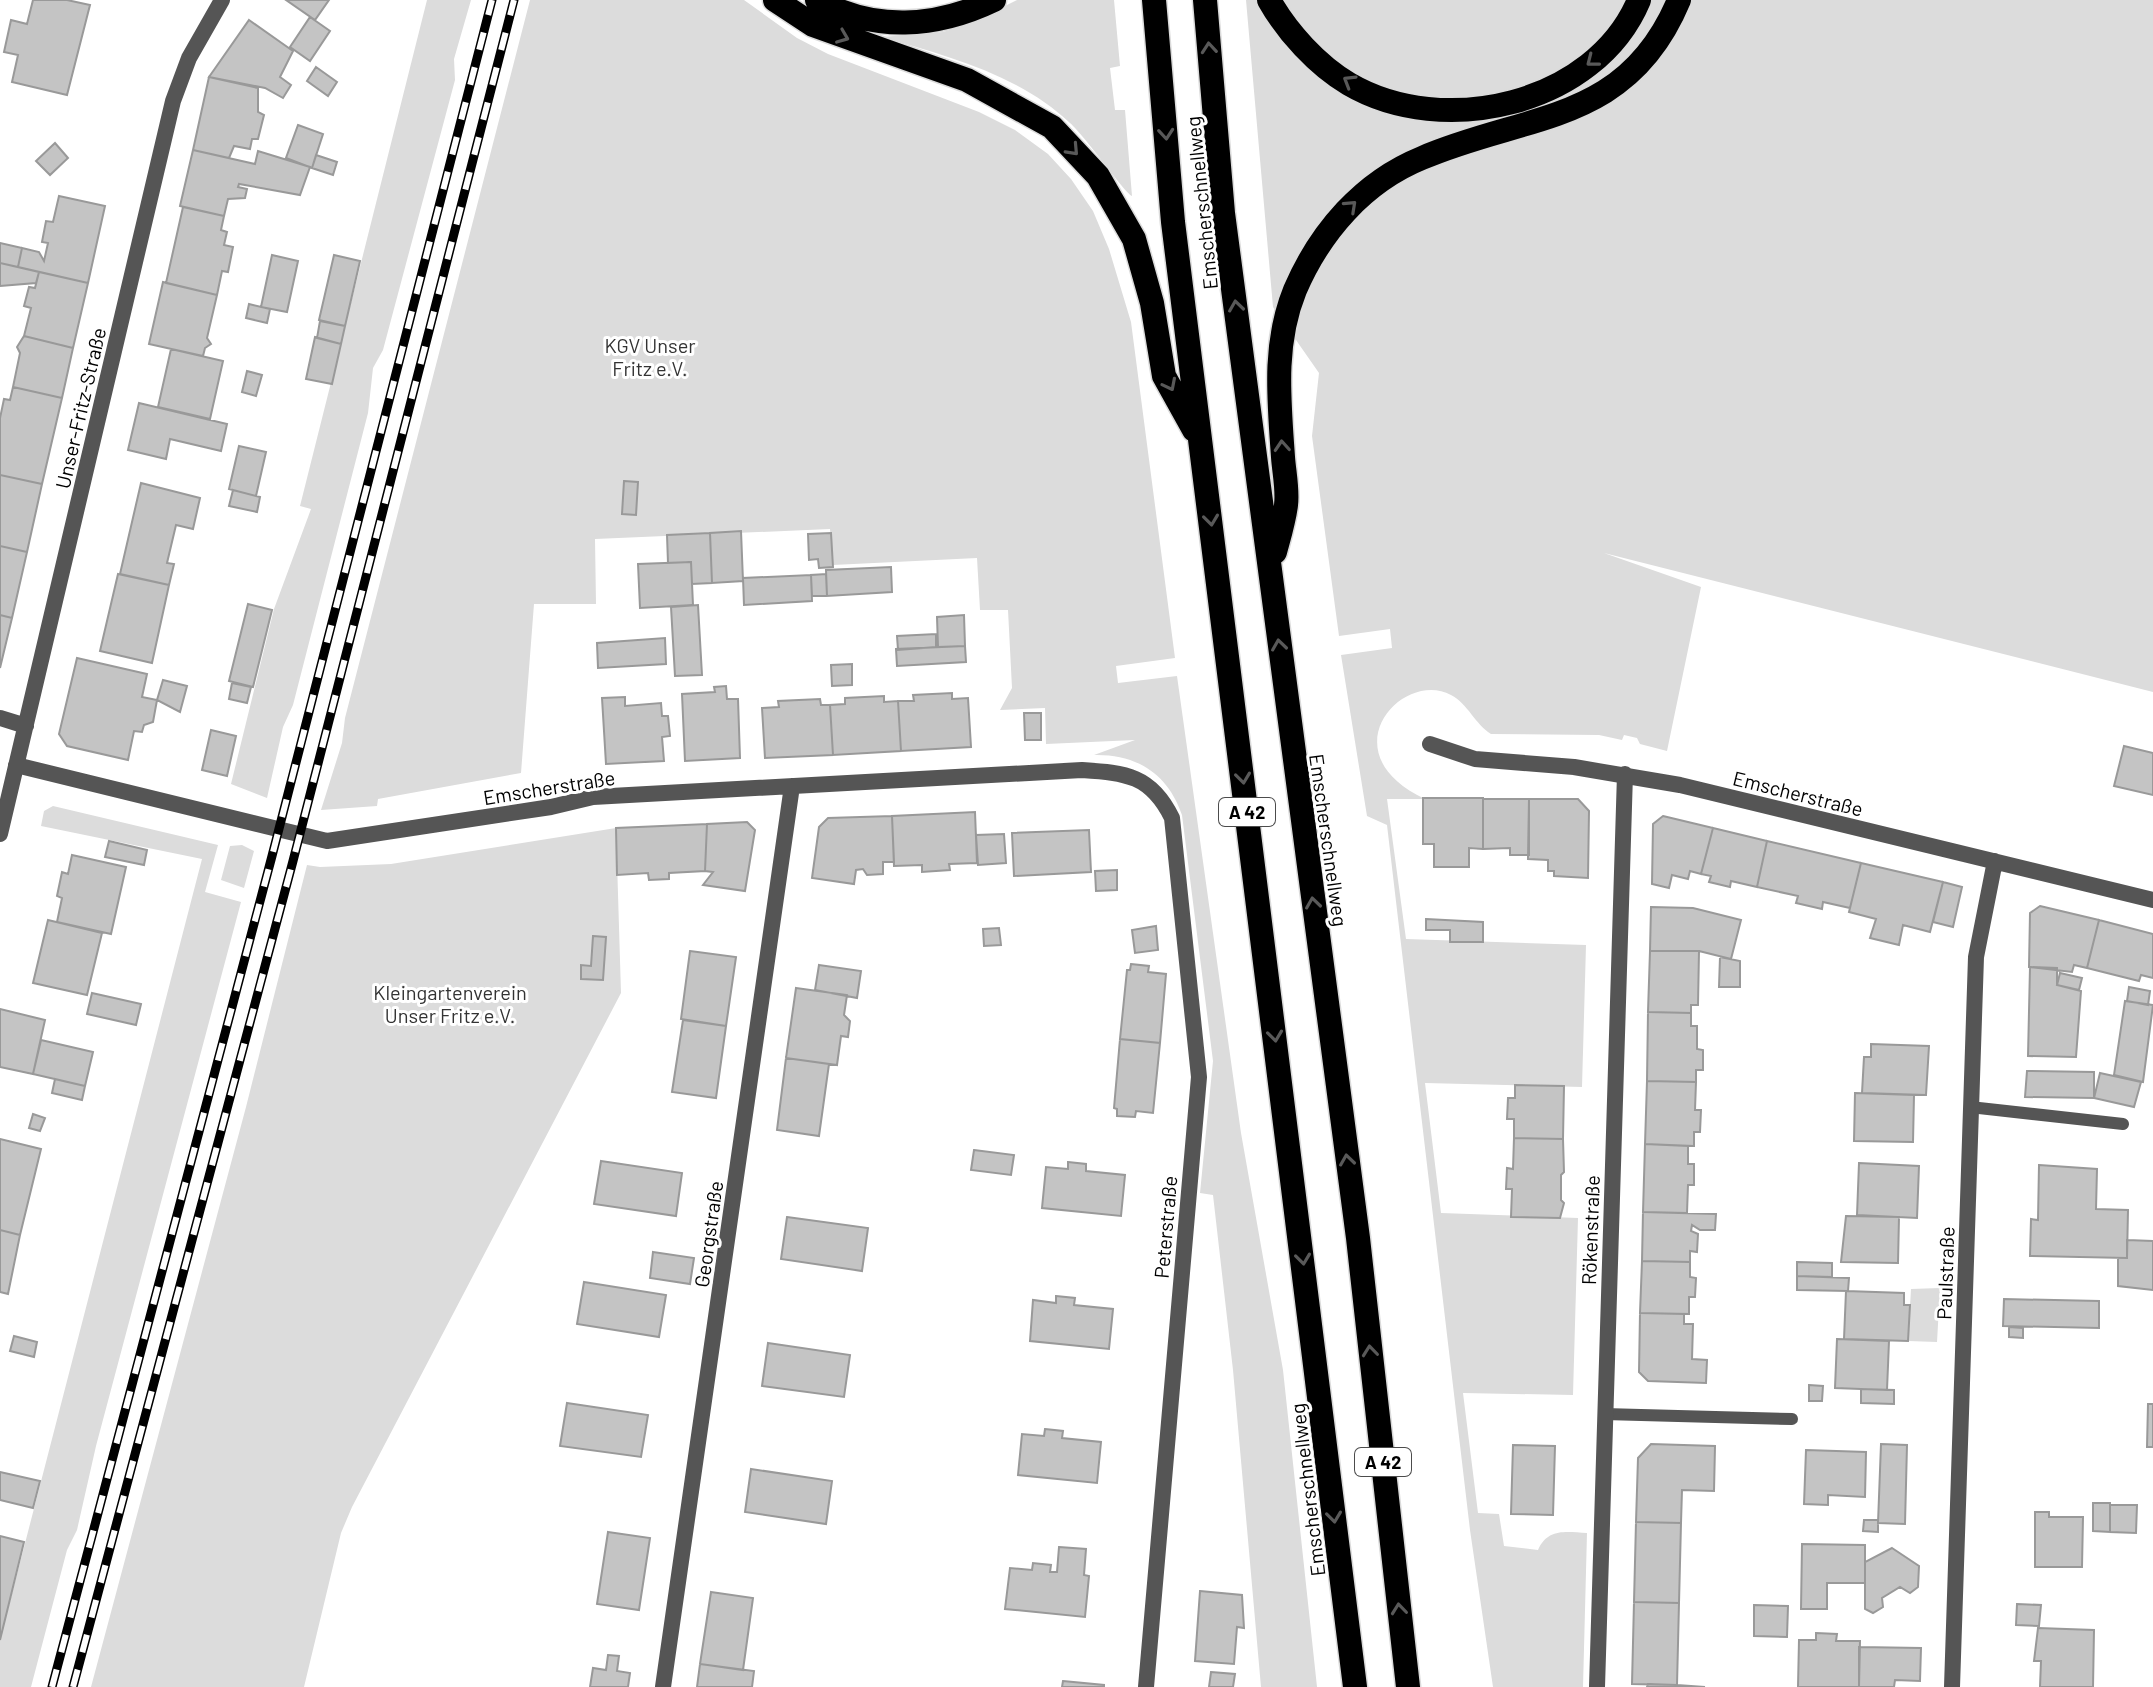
<svg xmlns="http://www.w3.org/2000/svg" width="2153" height="1687" font-family="Barlow,sans-serif">
  <style>
    .green { fill: #dcdcdc }
    .building { fill: #c4c4c4; stroke: #999; stroke-width: 2 }
    .lines { fill: none; stroke-linecap: round; stroke-linejoin: round }
    .motorway-casing { stroke: #dbdbdb; stroke-width: 27 }
    .service { stroke: #555; stroke-width: 12 }
    .minor { stroke: #555; stroke-width: 16 }
    .motorway { stroke: #000; stroke-width: 24 }
    .rail-casing { stroke: #000; stroke-width: 9 }
    .rail { stroke: #fff; stroke-width: 6; stroke-dasharray: 18; stroke-linecap: butt }
    .oneway { stroke: #595959 }
    .labels { text-anchor: middle; dominant-baseline: central; stroke-width: 6; stroke-linejoin: round; paint-order: stroke }
    .shield { fill: #fff; stroke: #4c4c4c; stroke-width: 2 }
    .shield-label { font-size: 18px; font-weight: bold; fill: #000 }
    .street-label { font-size: 20px; fill: #000; stroke: #fff }
    .park-label { font-size: 20px; fill: #333; stroke: #fff }
  </style>
  <rect width="100%" height="100%" fill="#fff"/>
  <path class="green" d="M427 0H471L454 59 455 80 383 350 373 368 368 413 293 705 283 727 267 798 231 784 274 609 311 509 300 506Z
    M530 0H744L797 38 828 54 979 112 1015 130 1048 154 1071 179 1093 211 1109 249 1131 322 1175 658 1116 666 1118 683 1177 676 1241 1133 1283 1370 1317 1687H1261L1233 1370 1213 1195 1200 1193 1213 1061 1182 815C1168 774 1137 754 1094 755L1135 740 1046 744 1045 708 1000 710 1012 688 1008 610H980L977 558 833 565 830 529 595 539 596 604H534L521 773 378 799 377 806 321 810 342 743 345 718Z
    M1017 0H1114L1120 66 1110 68 1115 110H1125L1132 196C1124 192 1085 136 1070 123 1020 75 947 56 882 37L943 32 969 24Z
    M1246 0H2153V692L1604 553 1701 587 1667 751 1640 744 1637 738 1624 735 1622 740 1599 735 1491 734C1475 724 1468 704 1451 695 1402 669 1327 753 1425 799H1387L1406 939 1586 945 1582 1087 1425 1083 1441 1213 1578 1218 1573 1395 1463 1393 1478 1513 1499 1514 1504 1546 1538 1550C1548 1528 1565 1532 1587 1533L1583 1687H1493L1470 1530 1387 825 1367 816 1341 655 1392 648 1390 629 1339 636 1312 436 1319 373 1273 307Z
    M53 806 218 845 205 892 241 902 96 1446 77 1530 67 1550 31 1687H0V1640L202 859 41 826 44 811Z
    M616 828 621 993 352 1507 341 1533 304 1687H91L246 1107 307 865 320 867 391 864Z
    M242 845 254 851 244 888 221 880 230 846Z
    M1940 1288 1937 1342 1908 1341 1911 1289Z"/>
  <path class="building" d="M33 0H67L90 5 67 95 12 82 18 55 4 52 11 20 27 24Z
    M286 0H329L315 20Z
    M310 17 330 31 310 61 290 47Z
    M249 20 293 51 280 77 291 85 283 98 265 88 209 77Z
    M316 67 337 82 328 96 307 81Z
    M209 77 258 88V112L264 115 258 139H252L250 149 234 146 229 158 193 150Z
    M298 125 323 134 312 168 286 158Z
    M55 143 68 158 50 175 36 161Z
    M193 150 255 164 258 151 310 167 300 195 239 184 238 187 247 189 245 198 228 199 224 216 180 206Z
    M316 155 337 162 333 175 312 168Z
    M59 196 105 206 88 283 18 267 22 248 39 252 44 261 48 243 42 242 46 221 53 222Z
    M183 207 224 216 221 230 227 232 224 245 233 247 228 272 222 271 217 295 166 283Z
    M0 243 22 248 18 267 0 263Z
    M272 255 298 261 287 312 261 307Z
    M334 255 360 261 345 326 319 320Z
    M0 263 39 272 36 283 0 286Z
    M39 272 88 283 73 348 24 336 31 308 24 306 29 287 35 288Z
    M163 282 217 295 207 338 211 344 205 348 203 356 149 344Z
    M249 304 270 309 267 323 246 318Z
    M320 321 345 326 341 344 317 338Z
    M24 336 73 348 62 398 13 387 20 353 17 347Z
    M315 337 341 344 332 384 306 379Z
    M171 349 223 361 210 419 158 407Z
    M247 371 262 375 256 396 242 392Z
    M13 387 62 398 42 484 0 475V418L4 399 10 400Z
    M139 403 227 424 221 451 170 439 166 459 128 450Z
    M239 446 266 452 256 496 229 489Z
    M0 475 42 484 27 552 0 546Z
    M624 481 638 482 636 515 622 514Z
    M141 483 200 498 193 529 176 525 167 563 174 564 169 585 120 574Z
    M233 490 260 497 257 512 229 506Z
    M741 531 743 581 712 583 710 533Z
    M710 533 712 583 692 584 691 562 668 563 667 535Z
    M831 533 833 567 819 568 818 559 809 560 808 534Z
    M0 546 27 552 12 618 0 615Z
    M691 562 693 605 640 608 638 564Z
    M891 567 892 592 827 596 826 570Z
    M118 574 169 585 152 663 100 651Z
    M826 574 827 596H812L811 575Z
    M811 575 812 601 744 605 743 578Z
    M248 604 272 610 253 687 229 681Z
    M698 605 702 675 675 676 671 607Z
    M0 615 12 618 0 668Z
    M964 615 965 646 938 647 937 617Z
    M936 634V647L898 650 897 636Z
    M665 638 666 664 598 668 597 643Z
    M965 646 966 662 897 666 896 649Z
    M77 658 147 674 142 697 157 700 153 722 144 725 142 732 134 731 128 760 67 746 59 734Z
    M852 664V685L832 686 831 665Z
    M163 680 187 686 180 712 157 700Z
    M232 683 251 687 247 703 229 699Z
    M726 686 727 699H738L740 758 685 761 682 694 715 692 714 687Z
    M952 693V699L968 698 971 747 901 751 898 701H914L913 695Z
    M884 696V702L898 701 901 751 833 755 830 705 845 704V698Z
    M625 697V706L661 703 662 716H668L670 736 662 737 664 761 606 764 602 698Z
    M820 699 821 705H830L833 755 765 758 762 708 779 707 778 701Z
    M1024 713H1041V740H1025Z
    M211 730 236 736 227 776 202 770Z
    M2124 746 2153 753V795L2114 786Z
    M1423 798H1483V849L1469 848V867H1434V844H1423Z
    M1483 799H1529V855H1510V848L1483 849Z
    M1529 799H1578L1589 811 1588 878 1554 876V871H1548V860L1528 859Z
    M975 812 977 863 949 864 950 870 922 872V865L894 866 892 816Z
    M892 816 894 862H883V874L867 875 863 869 856 870 854 884 812 878 819 827 828 818Z
    M1663 816 1713 828 1701 874 1690 871 1688 879 1672 875 1669 888 1652 884 1653 824Z
    M747 822 755 830 745 891 703 885 713 872 705 871 707 824Z
    M707 824 705 871 669 873V879L649 880 648 873 617 875 616 828Z
    M1713 828 1767 841 1757 887 1731 881 1730 887 1709 882 1711 876 1701 874Z
    M1089 830 1091 872 1014 876 1012 833Z
    M1004 834 1006 863 978 865 976 835Z
    M109 841 147 850 144 865 105 857Z
    M1767 841 1861 863 1850 908 1823 902 1822 909 1796 903 1798 896 1757 887Z
    M72 855 126 867 111 934 57 922 62 898 57 896 62 872 68 874Z
    M1861 863 1943 882 1930 932 1903 925 1899 945 1870 938 1876 919 1849 912Z
    M1117 870V890L1096 891 1095 871Z
    M1943 882 1962 887 1953 927 1933 922Z
    M2040 906 2099 920 2087 968 2074 965 2072 972 2029 967 2030 913Z
    M1651 907 1693 908 1741 920 1731 959 1699 951H1650Z
    M1426 919 1483 922V942H1450V930H1426Z
    M48 920 102 933 87 995 33 983Z
    M2099 920 2153 934V978L2141 975 2139 981 2087 968Z
    M1156 926 1158 950 1135 953 1132 930Z
    M999 928 1001 945 984 946 983 929Z
    M593 936 606 937 603 980 581 979V965L591 966Z
    M690 951 736 957 726 1026 681 1019Z
    M1650 951H1699L1698 1005H1691V1013L1648 1012Z
    M1720 957 1740 961V987H1719Z
    M1131 964 1149 966 1148 972 1166 974 1160 1043 1120 1039 1127 970H1130Z
    M819 965 861 971 857 998 815 990Z
    M2030 967 2057 968V985L2081 991 2076 1057 2028 1056Z
    M2060 973 2082 978 2079 990 2057 985Z
    M2129 987 2150 991 2148 1005 2127 1001Z
    M796 988 847 995 844 1015 850 1021 848 1037 841 1036 837 1065 786 1058Z
    M92 993 141 1004 136 1025 87 1014Z
    M2125 1001 2153 1005 2143 1082 2114 1075Z
    M0 1009 45 1020 33 1074 0 1067Z
    M1648 1012 1691 1013V1026H1697V1049L1703 1050V1070H1696V1082L1647 1081Z
    M683 1020 726 1026 716 1098 672 1092Z
    M1120 1039 1160 1043 1153 1113 1136 1111 1135 1117 1117 1116V1109L1114 1108Z
    M41 1040 93 1052 85 1086 33 1074Z
    M1871 1044 1929 1046 1926 1095 1862 1093 1864 1057H1871Z
    M786 1058 829 1064 819 1136 777 1130Z
    M2027 1071 2094 1072V1098L2025 1097Z
    M2100 1073 2141 1082 2134 1107 2094 1098Z
    M55 1079 85 1086 82 1100 52 1093Z
    M1647 1081 1696 1082 1695 1110H1701L1700 1132H1694V1146L1645 1144Z
    M1515 1085 1564 1086 1563 1139 1514 1138V1119H1507L1508 1098H1515Z
    M1855 1093 1914 1095 1913 1142 1854 1141Z
    M33 1114 45 1118 40 1131 29 1128Z
    M1514 1138 1563 1139 1564 1172 1561 1175V1200L1564 1203 1560 1218 1511 1217 1512 1189H1506L1507 1168 1513 1169Z
    M0 1139 41 1149 20 1235 0 1230Z
    M1645 1144 1688 1146V1164H1694V1185H1688L1687 1213 1643 1212Z
    M974 1150 1014 1155 1011 1175 971 1170Z
    M601 1161 682 1173 676 1216 594 1204Z
    M1068 1162 1086 1164V1171L1125 1175 1121 1216 1042 1208 1046 1167 1068 1169Z
    M1859 1163 1919 1166 1917 1218 1857 1215Z
    M2039 1165 2097 1169 2096 1209 2128 1210 2127 1258 2030 1256 2031 1219 2038 1220Z
    M1643 1212 1716 1214 1715 1230H1700L1692 1225 1691 1231 1698 1234 1697 1252 1690 1251V1262L1642 1261Z
    M1846 1216 1899 1217 1898 1263 1841 1262Z
    M787 1217 868 1228 862 1271 781 1259Z
    M0 1230 20 1235 8 1294 0 1292Z
    M2127 1240 2153 1241V1290L2118 1286V1258H2127Z
    M653 1252 694 1258 690 1284 650 1278Z
    M1642 1261 1690 1262V1277L1696 1278 1695 1297H1689V1314L1640 1313Z
    M1797 1262 1832 1263V1277L1797 1276Z
    M1797 1276 1849 1278 1848 1291 1797 1290Z
    M584 1282 666 1295 659 1337 577 1324Z
    M1846 1291 1904 1293V1305H1910L1908 1341 1844 1339Z
    M1056 1296 1075 1298 1074 1305 1113 1309 1109 1349 1030 1341 1033 1300 1056 1303Z
    M2004 1299 2099 1301V1328L2003 1326Z
    M1640 1313 1684 1314V1324H1693L1692 1359 1707 1360 1706 1383 1648 1381 1639 1372Z
    M2009 1327 2023 1328V1338L2009 1337Z
    M14 1336 37 1342 34 1357 10 1351Z
    M1837 1339 1889 1341 1887 1390 1835 1388Z
    M768 1343 850 1355 844 1397 762 1386Z
    M1809 1385 1823 1386 1822 1401H1809Z
    M1861 1389 1894 1390V1404L1861 1403Z
    M567 1403 648 1415 641 1457 560 1446Z
    M2148 1404H2153V1447H2147Z
    M1045 1429 1063 1431 1062 1438 1101 1442 1097 1483 1018 1475 1022 1434 1044 1436Z
    M1651 1444 1715 1446 1714 1491 1682 1490 1681 1523 1636 1522 1638 1458Z
    M1881 1444 1907 1445 1905 1524 1878 1523Z
    M1513 1445 1555 1446 1553 1515 1511 1514Z
    M1806 1450 1866 1452 1865 1497 1828 1495V1505L1804 1504Z
    M751 1469 832 1481 826 1524 745 1512Z
    M0 1472 40 1481 33 1508 0 1500Z
    M2093 1503H2110V1532L2093 1531Z
    M2110 1505H2137L2136 1533 2110 1532Z
    M2035 1512H2049V1517H2083L2082 1567H2035Z
    M1864 1520H1878V1532L1863 1531Z
    M1636 1522 1681 1523 1679 1603 1634 1602Z
    M608 1532 650 1538 639 1610 597 1604Z
    M0 1536 24 1542 0 1640Z
    M1802 1544 1865 1545V1583H1827V1609H1801Z
    M1059 1547 1086 1549 1084 1575 1089 1576 1085 1617 1005 1609 1010 1568 1032 1570 1033 1563 1051 1565 1050 1572H1057Z
    M1892 1548 1919 1566 1918 1587 1910 1593 1900 1587 1882 1598 1883 1607 1873 1613 1865 1609V1562Z
    M1200 1591 1242 1595 1244 1628 1237 1627 1234 1664 1195 1661Z
    M711 1592 753 1598 743 1670 700 1664Z
    M1634 1602 1679 1603 1677 1685 1632 1684Z
    M2017 1604 2041 1605 2039 1626 2016 1625Z
    M1754 1605 1788 1606 1787 1637 1754 1636Z
    M2038 1628 2094 1630 2093 1687H2040L2041 1661H2034Z
    M1816 1633 1837 1634 1836 1641H1860L1859 1687H1798L1799 1640H1816Z
    M1859 1647 1921 1648 1920 1681 1895 1680 1894 1687H1859Z
    M608 1655 619 1656 617 1671 630 1673 628 1687H590L593 1668 606 1670Z
    M700 1664 754 1671 752 1687H697Z
    M1211 1672 1235 1674 1233 1687H1209Z
    M1063 1681 1104 1685V1687H1062Z
    M1648 1684 1677 1685 1705 1687H1647Z"/>
  <g class="lines">
    <defs>
      <path id="motorway" d="M775 0 813 25 967 80 1052 127 1098 176 1134 239 1152 303 1164 376 1194 430
        M817 0C874 32 936 28 994 0
        M1154 0 1173 222 1355 1687
        M1205 0 1223 213 1358 1238 1408 1687
        M1269 0C1287 32 1317 65 1349 84 1443 139 1595 105 1639 0
        M1275 552C1279 537 1284 521 1286 505 1288 490 1284 472 1283 457 1279 399 1273 344 1295 290 1320 232 1363 182 1422 158 1526 113 1627 125 1679 0"/>
    </defs>
    <use href="#motorway" class="motorway-casing"/>
    <path class="service" d="M1970 1107 2123 1124
      M1604 1414 1792 1419"/>
    <path class="minor" d="M0 718 26 726
      M1430 744 1475 759 1574 767 1680 785 2153 900
      M16 765 327 841 551 807 593 797 1082 770C1126 773 1151 775 1172 818L1199 1077 1146 1687
      M0 834 173 101 189 58 222 0
      M663 1687 792 786
      M1597 1687 1625 774
      M1952 1687 1976 957 1995 861"/>
    <use href="#motorway" class="motorway"/>
    <defs>
      <path id="rail" d="M52 1687 272 856 492 0
        M73 1687 293 861 514 0"/>
    </defs>
    <use href="#rail" class="rail-casing"/>
    <use href="#rail" class="rail"/>
  </g>
  <defs><path id="oneway-chevron" d="M-2-3.5L2.5 0L-2 3.5" fill="none" stroke-width="1.6" stroke-linecap="round" stroke-linejoin="round" transform="scale(2)"/></defs>
  <g class="oneway">
    <use href="#oneway-chevron" transform="translate(843 37) rotate(22)"/>
    <use href="#oneway-chevron" transform="translate(1209 48) rotate(-95)"/>
    <use href="#oneway-chevron" transform="translate(1592 61) rotate(142)"/>
    <use href="#oneway-chevron" transform="translate(1349 81) rotate(-149)"/>
    <use href="#oneway-chevron" transform="translate(1166 134) rotate(85)"/>
    <use href="#oneway-chevron" transform="translate(1073 150) rotate(47)"/>
    <use href="#oneway-chevron" transform="translate(1351 206) rotate(-43)"/>
    <use href="#oneway-chevron" transform="translate(1236 306) rotate(-98)"/>
    <use href="#oneway-chevron" transform="translate(1170 385) rotate(63)"/>
    <use href="#oneway-chevron" transform="translate(1282 446) rotate(-94)"/>
    <use href="#oneway-chevron" transform="translate(1211 520) rotate(83)"/>
    <use href="#oneway-chevron" transform="translate(1279 645) rotate(-98)"/>
    <use href="#oneway-chevron" transform="translate(1243 778) rotate(83)"/>
    <use href="#oneway-chevron" transform="translate(1313 903) rotate(-98)"/>
    <use href="#oneway-chevron" transform="translate(1275 1036) rotate(83)"/>
    <use href="#oneway-chevron" transform="translate(1347 1160) rotate(-98)"/>
    <use href="#oneway-chevron" transform="translate(1303 1259) rotate(83)"/>
    <use href="#oneway-chevron" transform="translate(1370 1351) rotate(-96)"/>
    <use href="#oneway-chevron" transform="translate(1334 1517) rotate(83)"/>
    <use href="#oneway-chevron" transform="translate(1399 1609) rotate(-96)"/>
  </g>
  <g class="labels">
    <g class="shield">
      <rect x="1219" y="798" width="56" height="28" rx="6"/>
      <rect x="1355" y="1448" width="56" height="28" rx="6"/>
    </g>
    <g class="shield-label">
      <text x="1247" y="812">A 42</text>
      <text x="1383" y="1462">A 42</text>
    </g>
    <g class="street-label">
      <text transform="translate(1201 203) rotate(-96)">Emscherschnellweg</text>
      <text transform="translate(80 408) rotate(-77)">Unser-Fritz-Straße</text>
      <text transform="translate(549 787) rotate(-9)">Emscherstraße</text>
      <text transform="translate(1798 793) rotate(14)">Emscherstraße</text>
      <text transform="translate(1329 840) rotate(82)">Emscherschnellweg</text>
      <text transform="translate(1165 1227) rotate(-85)">Peterstraße</text>
      <text transform="translate(1590 1230) rotate(-88)">Rökenstraße</text>
      <text transform="translate(708 1234) rotate(-82)">Georgstraße</text>
      <text transform="translate(1945 1273) rotate(-88)">Paulstraße</text>
      <text transform="translate(1307 1490) rotate(-97)">Emscherschnellweg</text>
    </g>
    <g class="park-label">
      <text x="650" y="345">KGV Unser<tspan x="650" dy="23">Fritz e.V.</tspan></text>
      <text x="450" y="992">Kleingartenverein<tspan x="450" dy="23">Unser Fritz e.V.</tspan></text>
    </g>
  </g>
</svg>
